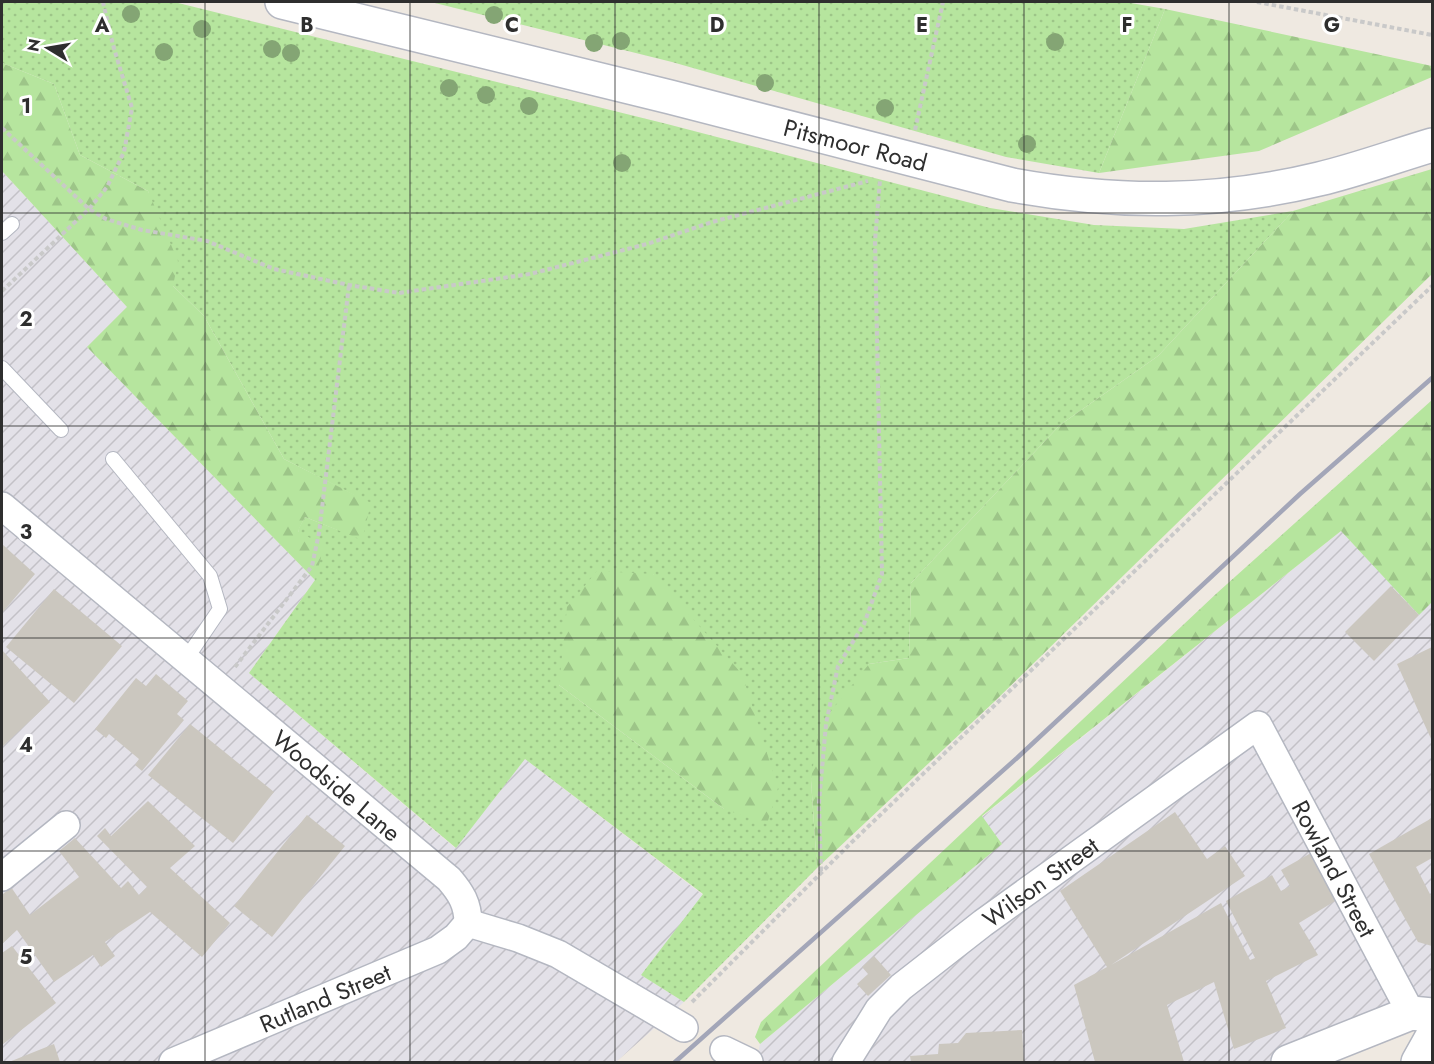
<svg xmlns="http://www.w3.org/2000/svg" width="1434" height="1064" font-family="Jost,sans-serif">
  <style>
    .industrial { fill: url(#industrial-furrows) }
    .green { fill: url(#green-dots); fill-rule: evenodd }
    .forest { fill: url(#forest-firs) }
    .building { fill: #cbc7bf }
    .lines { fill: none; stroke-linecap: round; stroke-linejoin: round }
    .service-casing { stroke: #b4b7c1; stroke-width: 16 }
    .minor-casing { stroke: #b4b7c1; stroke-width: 30 }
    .tertiary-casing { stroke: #b4b7c1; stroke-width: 36 }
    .secondary-casing { stroke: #b4b7c1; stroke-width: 36 }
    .path { stroke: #c9c9c9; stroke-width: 4; stroke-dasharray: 4.5 3; stroke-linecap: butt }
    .service { stroke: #fff; stroke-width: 14 }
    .minor { stroke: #fff; stroke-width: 27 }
    .tertiary { stroke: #fff; stroke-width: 33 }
    .secondary { stroke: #fff; stroke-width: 33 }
    .rail { stroke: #a3a6b8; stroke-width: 4.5 }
    .tree { fill: #84a574 }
    .grid { fill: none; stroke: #2e2e2e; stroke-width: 1.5; stroke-opacity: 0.55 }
    .labels { text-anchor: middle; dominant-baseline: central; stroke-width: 6; stroke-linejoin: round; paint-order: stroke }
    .street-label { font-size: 24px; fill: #2e2e2e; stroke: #fff }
    .grid-label { font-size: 20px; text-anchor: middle; font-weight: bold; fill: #2e2e2e; stroke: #fff; stroke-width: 6; stroke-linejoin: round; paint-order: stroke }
  </style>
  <defs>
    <pattern id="industrial-furrows" width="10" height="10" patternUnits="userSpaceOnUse" patternTransform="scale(1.5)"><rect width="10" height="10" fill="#e3e1e8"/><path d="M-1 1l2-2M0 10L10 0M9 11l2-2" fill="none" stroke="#c3c1c7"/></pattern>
    <pattern id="green-dots" width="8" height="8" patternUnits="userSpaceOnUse" patternTransform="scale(1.5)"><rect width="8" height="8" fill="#b6e59e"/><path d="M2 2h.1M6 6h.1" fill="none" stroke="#9dc588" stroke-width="1.8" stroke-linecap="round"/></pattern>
    <pattern id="forest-firs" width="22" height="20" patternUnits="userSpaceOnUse" patternTransform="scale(1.5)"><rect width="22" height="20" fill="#b6e59e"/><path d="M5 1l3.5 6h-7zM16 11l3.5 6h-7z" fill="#9dc588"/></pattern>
  </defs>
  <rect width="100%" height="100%" fill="#efe9e1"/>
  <path class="industrial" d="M2 171 127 307 87 347 315 580 249 673 455 848 525 759 703 895 641 975 684 1002 616 1062H2Z
    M1341 531 1419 614 1432 602V1019L1288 1062H756L760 1044 1002 844 982 817Z"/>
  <path class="green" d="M2 2H174L667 124 990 208 1094 225 1184 229 1293 211 1158 356 1060 425 911 583 909 658 869 664 811 780 817 868 684 1002 641 975 703 894 525 759 456 848 249 673 315 580 298 530 305 517 338 530 354 495 284 459 204 316 173 286 148 191 80 155 54 84 2 63ZM653 574 724 809 559 685Z
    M431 2H1125L1165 9 1099 173 1006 157 672 62Z"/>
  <path class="forest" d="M1165 9 1432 66V77L1259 151 1099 173Z
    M2 63 54 84 80 155 148 191 178 261 173 286 204 316 284 459 371 503 362 540 305 517 298 531 324 546 315 580 87 347 127 307 2 171Z
    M1432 169V274L995 701 817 868 811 780 819 726 869 664 909 658 911 583 1060 425 1158 356 1293 211Z
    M1432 400V602L1419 615 1341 531 982 816 1002 844 760 1044 755 1037 761 1022 1217 593Z
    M597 571 653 574 742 674 778 788 767 824 724 809 559 685 567 607Z"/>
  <path class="building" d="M2 544 35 574 2 613Z
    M1391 586 1419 615 1374 661 1345 632Z
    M54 589 122 646 74 703 6 647Z
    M1432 647V741L1397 664Z
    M2 650 50 702 2 747Z
    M156 674 188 701 177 714 184 720 142 771 135 765 139 759 109 734 106 738 95 729 136 678 146 686Z
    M190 724 274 792 233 843 148 775Z
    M148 801 195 846 170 868 230 923 202 957 150 912 105 942 115 956 101 967 93 955 54 982 17 930 2 944V895L11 887 30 915 79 877 59 851 75 838 121 888 128 881 139 895 147 887 97 836 105 828 111 836Z
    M1175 812 1207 859 1225 846 1245 876 1111 965 1221 903 1250 960 1255 958 1226 901 1272 875 1281 891 1290 886 1281 870 1311 853 1340 898 1299 923 1318 955 1266 981 1286 1028 1234 1049 1214 982 1167 1005 1184 1062H1095L1074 985 1107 967 1060 891Z
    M307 815 345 846 272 937 234 906Z
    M1432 818V858L1416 867 1432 898V946L1418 942 1369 854Z
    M12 946 56 1003 2 1045V953Z
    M874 956 891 975 868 996 857 984 868 974 862 967Z
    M1022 1030 1024 1062H911L910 1056 938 1054 939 1044 958 1043 966 1033Z
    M54 1044 60 1062H9Z"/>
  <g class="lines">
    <defs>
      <path id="service" d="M2 233 12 224
        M2 368 61 430
        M113 459 210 576 220 609 186 659"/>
      <g id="minor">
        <path id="s1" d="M2 506 449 879C461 893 468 904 468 923"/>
        <path d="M2 877 66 825"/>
        <path d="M468 923 518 938 558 954 684 1028"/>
        <path d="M724 1050 749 1062"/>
        <path id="s2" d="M173 1062 438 950 456 937 468 923"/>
        <path id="s3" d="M846 1062 879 1009 901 987 983 923 1258 725 1411 1013"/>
      </g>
      <g id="tertiary">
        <path id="s4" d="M282 2 670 97 1012 185C1117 204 1216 204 1319 179 1357 170 1395 156 1432 145"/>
      </g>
      <path id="secondary" d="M1288 1062 1411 1013 1432 1015
        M1418 1062 1432 1037"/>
    </defs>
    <use href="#service" class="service-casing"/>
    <use href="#minor" class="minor-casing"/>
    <use href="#tertiary" class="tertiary-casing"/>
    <use href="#secondary" class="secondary-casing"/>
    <path class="path" d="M1257 2 1432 35
      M2 128 89 209 106 219 142 230 207 241 274 269 349 285 399 293 530 274 647 244 712 222 868 181
      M915 130 943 2
      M2 291 89 209 107 187 124 152 132 108 113 45 103 2
      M235 667 312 566 319 533 349 285
      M821 871 819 803 826 724 838 666 864 624 882 574 875 241 880 180
      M692 1002 851 843 1432 286"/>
    <use href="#service" class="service"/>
    <use href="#minor" class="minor"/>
    <use href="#tertiary" class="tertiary"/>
    <use href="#secondary" class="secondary"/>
    <path class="rail" d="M675 1062 1017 758 1300 494 1432 378"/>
  </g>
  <g class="tree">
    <circle cx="131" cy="14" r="9"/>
    <circle cx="494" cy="15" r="9"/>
    <circle cx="202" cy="29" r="9"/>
    <circle cx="621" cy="41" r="9"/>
    <circle cx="1055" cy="42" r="9"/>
    <circle cx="594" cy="43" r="9"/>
    <circle cx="272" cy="49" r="9"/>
    <circle cx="164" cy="52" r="9"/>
    <circle cx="291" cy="53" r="9"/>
    <circle cx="765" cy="83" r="9"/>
    <circle cx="449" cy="88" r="9"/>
    <circle cx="486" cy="95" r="9"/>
    <circle cx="529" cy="106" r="9"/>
    <circle cx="885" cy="108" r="9"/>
    <circle cx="1027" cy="144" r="9"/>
    <circle cx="622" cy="163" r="9"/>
  </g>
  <path class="grid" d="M205 2V1062M410 2V1062M615 2V1062M819 2V1062M1024 2V1062M1229 2V1062M2 213H1432M2 426H1432M2 638H1432M2 851H1432"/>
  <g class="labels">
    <g class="street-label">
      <text stroke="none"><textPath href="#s4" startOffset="591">Pitsmoor Road</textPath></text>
      <text stroke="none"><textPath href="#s1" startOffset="436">Woodside Lane</textPath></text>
      <text stroke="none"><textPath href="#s3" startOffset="699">Rowland Street</textPath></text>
      <text stroke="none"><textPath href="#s3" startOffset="268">Wilson Street</textPath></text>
      <text stroke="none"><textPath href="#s2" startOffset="165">Rutland Street</textPath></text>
    </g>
  </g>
  <g class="grid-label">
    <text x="102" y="32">A</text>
    <text x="307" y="32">B</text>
    <text x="512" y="32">C</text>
    <text x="717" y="32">D</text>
    <text x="922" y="32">E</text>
    <text x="1127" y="32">F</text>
    <text x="1332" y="32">G</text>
    <text x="26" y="113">1</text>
    <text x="26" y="326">2</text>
    <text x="26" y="539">3</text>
    <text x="26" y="752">4</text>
    <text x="26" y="964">5</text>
  </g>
  <rect width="1434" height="1064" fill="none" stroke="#2e2e2e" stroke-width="6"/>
  <g transform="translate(48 48) rotate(281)" stroke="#ffffff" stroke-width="4.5" paint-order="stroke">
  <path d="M0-4.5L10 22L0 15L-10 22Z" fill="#2e2e2e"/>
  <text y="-9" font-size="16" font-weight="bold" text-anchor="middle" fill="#2e2e2e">N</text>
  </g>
</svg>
